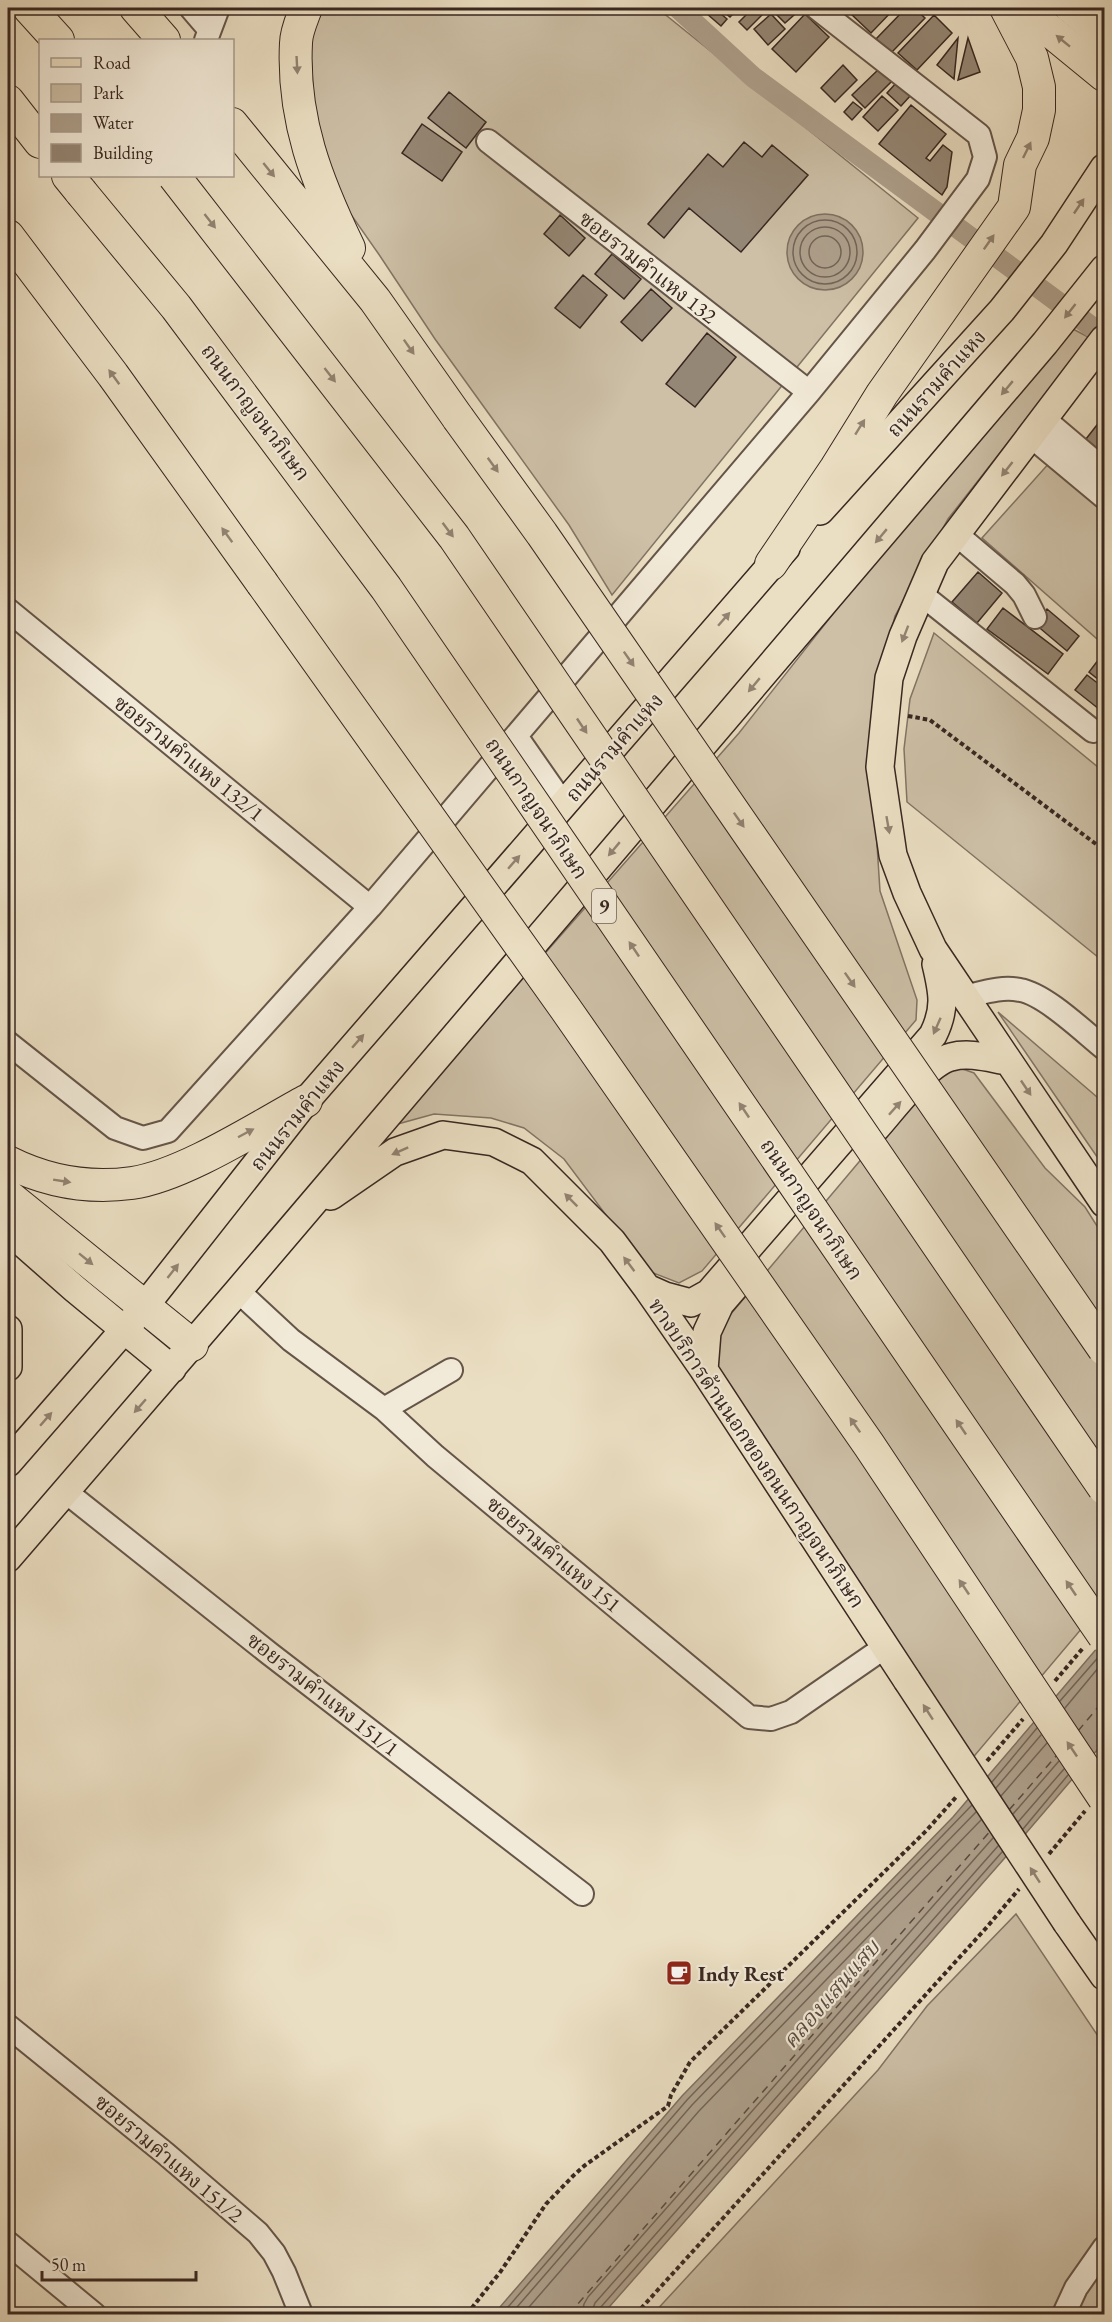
<svg xmlns="http://www.w3.org/2000/svg" width="1112" height="2322" font-family="'EB Garamond','Noto Serif Thai',serif">
  <style>
    .green { fill: #cdc0a7; stroke: #827464; stroke-width: 1.5 }
    .water { fill: #aea08c; stroke: #7f7061; stroke-width: 1.5 }
    .lines { fill: none; stroke-linecap: round; stroke-linejoin: round }
    .shore { stroke: #736456; stroke-width: 1.5 }
    .canal { stroke: #aea08c; stroke-width: 21 }
    .ferry { stroke: #5b4b40; stroke-width: 1.5; stroke-dasharray: 8 6; stroke-linecap: butt }
    .building { fill: #958775; stroke: #382720; stroke-width: 1.5 }
    .minor-casing { stroke: #655549; stroke-width: 26 }
    .major-casing { stroke: #382720; stroke-width: 30 }
    .highway-casing { stroke: #382720; stroke-width: 34 }
    .path { stroke: #382720; stroke-width: 4; stroke-dasharray: 4.5 3; stroke-linecap: butt }
    .minor { stroke: #f2ead8; stroke-width: 22 }
    .major { stroke: #ebdfc3; stroke-width: 27 }
    .highway { stroke: #ebdfc3; stroke-width: 32 }
    .major-bridge-casing { stroke: #382720; stroke-width: 30; stroke-linecap: butt }
    .highway-bridge-casing { stroke: #382720; stroke-width: 34; stroke-linecap: butt }
    .major-bridge { stroke: #ebdfc3; stroke-width: 27 }
    .highway-bridge { stroke: #ebdfc3; stroke-width: 32 }
    .oneway { fill: #928372 }
    .labels { text-anchor: middle; dominant-baseline: central; stroke-width: 4.5; stroke-linejoin: round; paint-order: stroke }
    .shield { fill: #f2ead8; stroke: #706257; stroke-width: 1.5 }
    .shield-label { font-size: 20px; font-weight: bold; fill: #382720 }
    .street-label { font-size: 21px; fill: #382720; stroke: #f2ead8 }
    .poi-label { font-size: 21px; font-weight: bold; fill: #382720; stroke: #f2ead8; text-anchor: start }
    .water-label { font-size: 22px; font-style: italic; fill: #5b4b40; stroke: #f2ead8 }
  </style>
  <rect width="100%" height="100%" fill="#ebdfc3"/>
  <filter id="stains"><feTurbulence type="fractalNoise" baseFrequency=".00333" numOctaves="4"/><feColorMatrix values="0 0 0 0 .2 0 0 0 0 .09 0 0 0 0 .02 0 0 0 .5 -.17"/></filter>
  <radialGradient id="worn" r=".72"><stop offset=".6" stop-color="#630" stop-opacity="0"/><stop offset="1" stop-color="#630" stop-opacity=".3"/></radialGradient>
  <path class="green" d="M320 8H657L918 218 612 595 569 525 435 339 380 256 338 196 315 117 310 40Z
    M1073 329 1090 338 948 519 895 616 873 706 872 767 880 891 917 1000 916 1020 702 1271 679 1283 648 1271 564 1159 524 1128 491 1118 434 1114 394 1125 739 733 908 519Z
    M1051 461 1104 508V645L982 538Z
    M934 633 1104 772V962L907 802 904 749 910 699Z
    M998 1012 1104 1103V1167Z
    M954 1066 974 1073 1045 1168 1085 1207 1104 1237V1602L970 1761 713 1365 719 1328 934 1073Z
    M1016 1914 1104 2045V2314H653L878 2070 927 2006Z"/>
  <path class="water" d="M787 252a38 38 0 1 1 76 0a38 38 0 1 1-76 0Z
    M1104 1640V1742L1003 1860 603 2314H494L682 2096 953 1817Z"/>
  <g class="lines">
    <path class="shore" d="M793 252a32 32 0 1 1 64 0a32 32 0 1 1-64 0Z
      M800 252a25 25 0 1 1 50 0a25 25 0 1 1-50 0Z
      M809 252a16 16 0 1 1 32 0a16 16 0 1 1-32 0Z
      M1060 1701 1102 1653
      M1065 1708 1104 1661
      M992 1782 1037 1728
      M996 1788 1041 1735
      M1001 1796 1047 1743
      M1013 1814 1059 1761
      M1018 1822 1064 1769
      M1023 1829 1068 1775
      M502 2314 687 2100 972 1805
      M511 2314 692 2105 976 1812
      M523 2314 699 2111 981 1820
      M582 2314 584 2304 588 2297 993 1838
      M591 2314 595 2303 998 1846
      M599 2314 600 2308 1002 1852"/>
    <path class="canal" d="M678 8 753 77 1104 336"/>
    <path class="ferry" d="M1078 1731 1104 1700
      M1009 1810 1057 1755
      M569 2314 992 1829"/>
  </g>
  <path class="building" d="M711 8H714L727 19 721 26 706 13Z
    M719 8H739L730 17Z
    M753 8H761L765 12 747 30 739 22Z
    M770 8H802L785 23Z
    M854 8H895L871 33 849 12Z
    M906 8H914L925 18 891 53 876 39Z
    M771 14 785 29 768 45 754 29Z
    M805 14 829 37 796 72 772 49Z
    M934 15 952 33 917 70 898 53Z
    M958 38 954 79 937 65Z
    M968 38 980 72 958 80Z
    M843 65 857 80 835 102 821 88Z
    M881 67 894 79 865 108 852 95Z
    M897 82 911 95 901 106 887 93Z
    M449 92 486 122 466 148 428 118Z
    M882 96 898 110 878 131 863 117Z
    M853 102 862 109 852 120 844 112Z
    M911 105 946 134 926 158 930 161 943 145 952 152 947 187 942 195 879 144Z
    M422 124 462 152 442 181 402 153Z
    M744 142 762 157 772 145 808 175 741 252 689 208 664 238 648 224 708 154 723 167Z
    M560 215 585 238 569 256 544 234Z
    M612 254 641 279 624 299 595 274Z
    M583 275 607 295 580 328 555 308Z
    M651 289 672 308 642 341 621 322Z
    M707 333 736 357 695 407 666 384Z
    M1104 416V454L1086 439Z
    M978 572 1002 593 977 623 952 602Z
    M1003 608 1063 654 1048 674 987 629Z
    M1047 609 1079 636 1067 651 1035 624Z
    M1102 655 1104 656V684L1089 672Z
    M1087 675 1104 688V713L1075 690Z"/>
  <g class="lines">
    <defs>
      <path id="minor" d="M191 8 209 29
        M206 40 218 8
        M488 141 809 392
        M1045 420 1104 470
        M1032 437 1104 497
        M956 534 1015 584 1024 595 1035 617
        M921 594 1093 731
        M8 610 370 907
        M516 736 564 805
        M964 997C982 993 1001 986 1020 990 1045 994 1084 1032 1104 1048
        M8 1043 115 1128 143 1138 168 1131 370 907 809 392 925 250 978 179 985 157 979 135 817 8
        M238 1291 291 1340 384 1409 435 1456 749 1717 771 1719 791 1712 885 1647
        M384 1409 451 1370
        M66 1492 270 1654 582 1894
        M8 2026 166 2154 258 2233 274 2253 284 2272 301 2314
        M8 2243 94 2314
        M1064 2314 1076 2288 1104 2248"/>
      <path id="major" d="M1068 8 1104 38
        M1104 339 935 562 903 636 889 678 880 767 893 855 907 893 933 949 1104 1203
        M820 511 1002 310 1054 244 1104 168
        M876 1128C893 1109 927 1063 951 1057 969 1052 989 1058 1007 1061
        M331 1196 395 1152 443 1135 494 1142 532 1161 612 1241 647 1288 704 1370 907 1680
        M8 1230 75 1289 172 1369
        M647 1288 665 1296 691 1303 709 1293 933 1035C946 1009 943 993 936 964
        M8 1329V1367
        M704 1370 707 1332 720 1304 739 1282
        M8 1463 144 1307 306 1101 786 548
        M8 1558 238 1291 1045 343 1104 269
        M1067 1923 1104 1976"/>
      <path id="highway" d="M29 8 58 40
        M136 8 164 40
        M306 8C302 19 296 32 296 43 292 119 317 182 349 248
        M1022 8 1104 75
        M8 101 40 142
        M232 124 375 300 458 418
        M68 176 81 192
        M8 236 113 375 262 583
        M771 564 836 468 882 394 1014 207 1020 165 1033 138 1039 110V87L1032 58 1006 8
        M8 1162C48 1182 88 1189 132 1183 183 1176 260 1126 306 1101
        M8 1196 192 1345"/>
    </defs>
    <use href="#minor" class="minor-casing"/>
    <use href="#major" class="major-casing"/>
    <use href="#highway" class="highway-casing"/>
    <path class="path" d="M908 716 930 720 1104 850
      M1055 1681 1083 1648
      M987 1761 1023 1719
      M1049 1854 1085 1811
      M467 2314 501 2271 546 2204 573 2176 584 2166 668 2106 671 2095 690 2062 926 1831 957 1796
      M636 2314 987 1927 1019 1889"/>
    <use href="#minor" class="minor"/>
    <use href="#major" class="major"/>
    <use href="#highway" class="highway"/>
    <defs>
      <path id="major-bridge" d="M907 1680 1067 1923"/>
      <path id="highway-bridge" d="M174 176 454 537 1104 1488
        M81 192 176 307 386 588 1104 1636
        M458 418 542 534 1104 1349
        M262 583 565 1008 869 1445 1104 1798"/>
    </defs>
    <use href="#major-bridge" class="major-bridge-casing"/>
    <use href="#highway-bridge" class="highway-bridge-casing"/>
    <use href="#major-bridge" class="major-bridge"/>
    <use href="#highway-bridge" class="highway-bridge"/>
  </g>
  <defs><path id="oneway-solid" d="M-6-.8H1V-3.2L6.5 0L1 3.2V.8H-6Z" transform="scale(1.5)"/></defs>
  <g class="oneway">
    <use href="#oneway-solid" transform="translate(1063 41) rotate(-141)"/>
    <use href="#oneway-solid" transform="translate(297 65) rotate(87)"/>
    <use href="#oneway-solid" transform="translate(1027 150) rotate(-64)"/>
    <use href="#oneway-solid" transform="translate(269 170) rotate(51)"/>
    <use href="#oneway-solid" transform="translate(1079 206) rotate(-56)"/>
    <use href="#oneway-solid" transform="translate(210 221) rotate(52)"/>
    <use href="#oneway-solid" transform="translate(989 242) rotate(-55)"/>
    <use href="#oneway-solid" transform="translate(1070 311) rotate(128)"/>
    <use href="#oneway-solid" transform="translate(409 347) rotate(55)"/>
    <use href="#oneway-solid" transform="translate(330 375) rotate(52)"/>
    <use href="#oneway-solid" transform="translate(114 377) rotate(-126)"/>
    <use href="#oneway-solid" transform="translate(1007 388) rotate(130)"/>
    <use href="#oneway-solid" transform="translate(860 427) rotate(-58)"/>
    <use href="#oneway-solid" transform="translate(493 465) rotate(54)"/>
    <use href="#oneway-solid" transform="translate(1007 469) rotate(128)"/>
    <use href="#oneway-solid" transform="translate(448 530) rotate(53)"/>
    <use href="#oneway-solid" transform="translate(227 535) rotate(-126)"/>
    <use href="#oneway-solid" transform="translate(881 536) rotate(130)"/>
    <use href="#oneway-solid" transform="translate(724 619) rotate(-49)"/>
    <use href="#oneway-solid" transform="translate(905 634) rotate(111)"/>
    <use href="#oneway-solid" transform="translate(629 659) rotate(55)"/>
    <use href="#oneway-solid" transform="translate(754 685) rotate(130)"/>
    <use href="#oneway-solid" transform="translate(582 726) rotate(56)"/>
    <use href="#oneway-solid" transform="translate(739 820) rotate(55)"/>
    <use href="#oneway-solid" transform="translate(888 825) rotate(80)"/>
    <use href="#oneway-solid" transform="translate(614 849) rotate(130)"/>
    <use href="#oneway-solid" transform="translate(514 862) rotate(-49)"/>
    <use href="#oneway-solid" transform="translate(634 949) rotate(-124)"/>
    <use href="#oneway-solid" transform="translate(850 980) rotate(55)"/>
    <use href="#oneway-solid" transform="translate(937 1026) rotate(114)"/>
    <use href="#oneway-solid" transform="translate(358 1041) rotate(-49)"/>
    <use href="#oneway-solid" transform="translate(1026 1088) rotate(56)"/>
    <use href="#oneway-solid" transform="translate(895 1108) rotate(-48)"/>
    <use href="#oneway-solid" transform="translate(744 1110) rotate(-124)"/>
    <use href="#oneway-solid" transform="translate(246 1133) rotate(-28)"/>
    <use href="#oneway-solid" transform="translate(400 1151) rotate(156)"/>
    <use href="#oneway-solid" transform="translate(62 1181) rotate(9)"/>
    <use href="#oneway-solid" transform="translate(571 1200) rotate(-135)"/>
    <use href="#oneway-solid" transform="translate(720 1230) rotate(-125)"/>
    <use href="#oneway-solid" transform="translate(86 1259) rotate(39)"/>
    <use href="#oneway-solid" transform="translate(629 1264) rotate(-127)"/>
    <use href="#oneway-solid" transform="translate(173 1271) rotate(-52)"/>
    <use href="#oneway-solid" transform="translate(140 1406) rotate(131)"/>
    <use href="#oneway-solid" transform="translate(46 1419) rotate(-49)"/>
    <use href="#oneway-solid" transform="translate(855 1425) rotate(-125)"/>
    <use href="#oneway-solid" transform="translate(961 1427) rotate(-124)"/>
    <use href="#oneway-solid" transform="translate(964 1587) rotate(-124)"/>
    <use href="#oneway-solid" transform="translate(1071 1588) rotate(-124)"/>
    <use href="#oneway-solid" transform="translate(928 1712) rotate(-123)"/>
    <use href="#oneway-solid" transform="translate(1072 1749) rotate(-124)"/>
    <use href="#oneway-solid" transform="translate(1035 1875) rotate(-123)"/>
  </g>
  <defs>
    <symbol id="cafe-square" viewBox="-11 -11 22 22"><rect x="-9" y="-9" width="18" height="18" rx="4" fill="#8f2418" stroke="#f2ead8"/><path d="M-5.5-4.5H6V0H3Q3 3.5 0 3.5H-2.5Q-5.5 3.5-5.5 0ZM3-3.2v2h1.7v-2ZM-6 4.5H4V6H-6Z" fill="#fff"/></symbol>
  </defs>
  <g fill-rule="evenodd">
    <use href="#cafe-square" x="664" y="1958" width="30" height="30"/>
  </g>
  <g class="labels">
    <rect class="shield" x="592" y="889" width="24" height="34" rx="4.5"/>
    <g class="shield-label">
      <text x="604" y="906">9</text>
    </g>
    <g class="street-label">
      <text transform="translate(648 267) rotate(38)">ซอยรามคำแหง 132</text>
      <text transform="translate(936 383) rotate(-48)">ถนนรามคำแหง</text>
      <text transform="translate(256 412) rotate(53)">ถนนกาญจนาภิเษก</text>
      <text transform="translate(614 747) rotate(-49)">ถนนรามคำแหง</text>
      <text transform="translate(189 758) rotate(39)">ซอยรามคำแหง 132/1</text>
      <text transform="translate(537 808) rotate(56)">ถนนกาญจนาภิเษก</text>
      <text transform="translate(297 1115) rotate(-51)">ถนนรามคำแหง</text>
      <text transform="translate(812 1209) rotate(56)">ถนนกาญจนาภิเษก</text>
      <text transform="translate(757 1453) rotate(56)">ทางบริการด้านนอกของถนนกาญจนาภิเษก</text>
      <text transform="translate(554 1554) rotate(40)">ซอยรามคำแหง 151</text>
      <text transform="translate(323 1694) rotate(38)">ซอยรามคำแหง 151/1</text>
      <text transform="translate(169 2158) rotate(40)">ซอยรามคำแหง 151/2</text>
    </g>
    <g class="poi-label">
      <text x="698" y="1973">Indy Rest</text>
    </g>
    <g class="water-label">
      <text transform="translate(831 1994) rotate(-49)">คลองแสนแสบ</text>
    </g>
  </g>
  <rect width="1112" height="2322" fill="none" stroke="#ebdfc3" stroke-width="30"/>
  <rect x="9" y="9" width="1094" height="2304" fill="none" stroke="#382720" stroke-width="3"/>
  <rect x="15" y="15" width="1082" height="2292" fill="none" stroke="#382720" stroke-width="1.5"/>
  <rect x="39" y="39" width="195" height="138" fill="#f2ead8" stroke="#a89c8e" stroke-width="1.5"/>
  <rect x="51" y="58" width="30" height="9" fill="#ebdfc3" stroke="#a89c8e" stroke-width="1.5"/>
  <text x="93" y="69" font-size="18" fill="#382720">Road</text>
  <rect x="51" y="84" width="30" height="18" fill="#cdc0a7" stroke="#a89c8e" stroke-width="1.5"/>
  <text x="93" y="99" font-size="18" fill="#382720">Park</text>
  <rect x="51" y="114" width="30" height="18" fill="#aea08c" stroke="#a89c8e" stroke-width="1.5"/>
  <text x="93" y="129" font-size="18" fill="#382720">Water</text>
  <rect x="51" y="144" width="30" height="18" fill="#958775" stroke="#a89c8e" stroke-width="1.5"/>
  <text x="93" y="159" font-size="18" fill="#382720">Building</text>
  <path d="M42 2271v9h154v-9" fill="none" stroke="#382720" stroke-width="3"/>
  <text x="51" y="2271" font-size="18" fill="#382720" stroke="#f2ead8" stroke-width="4.5" paint-order="stroke">50 m</text>
  <rect width="100%" height="100%" filter="url(#stains)"/>
  <rect width="100%" height="100%" fill="url(#worn)"/>
</svg>
